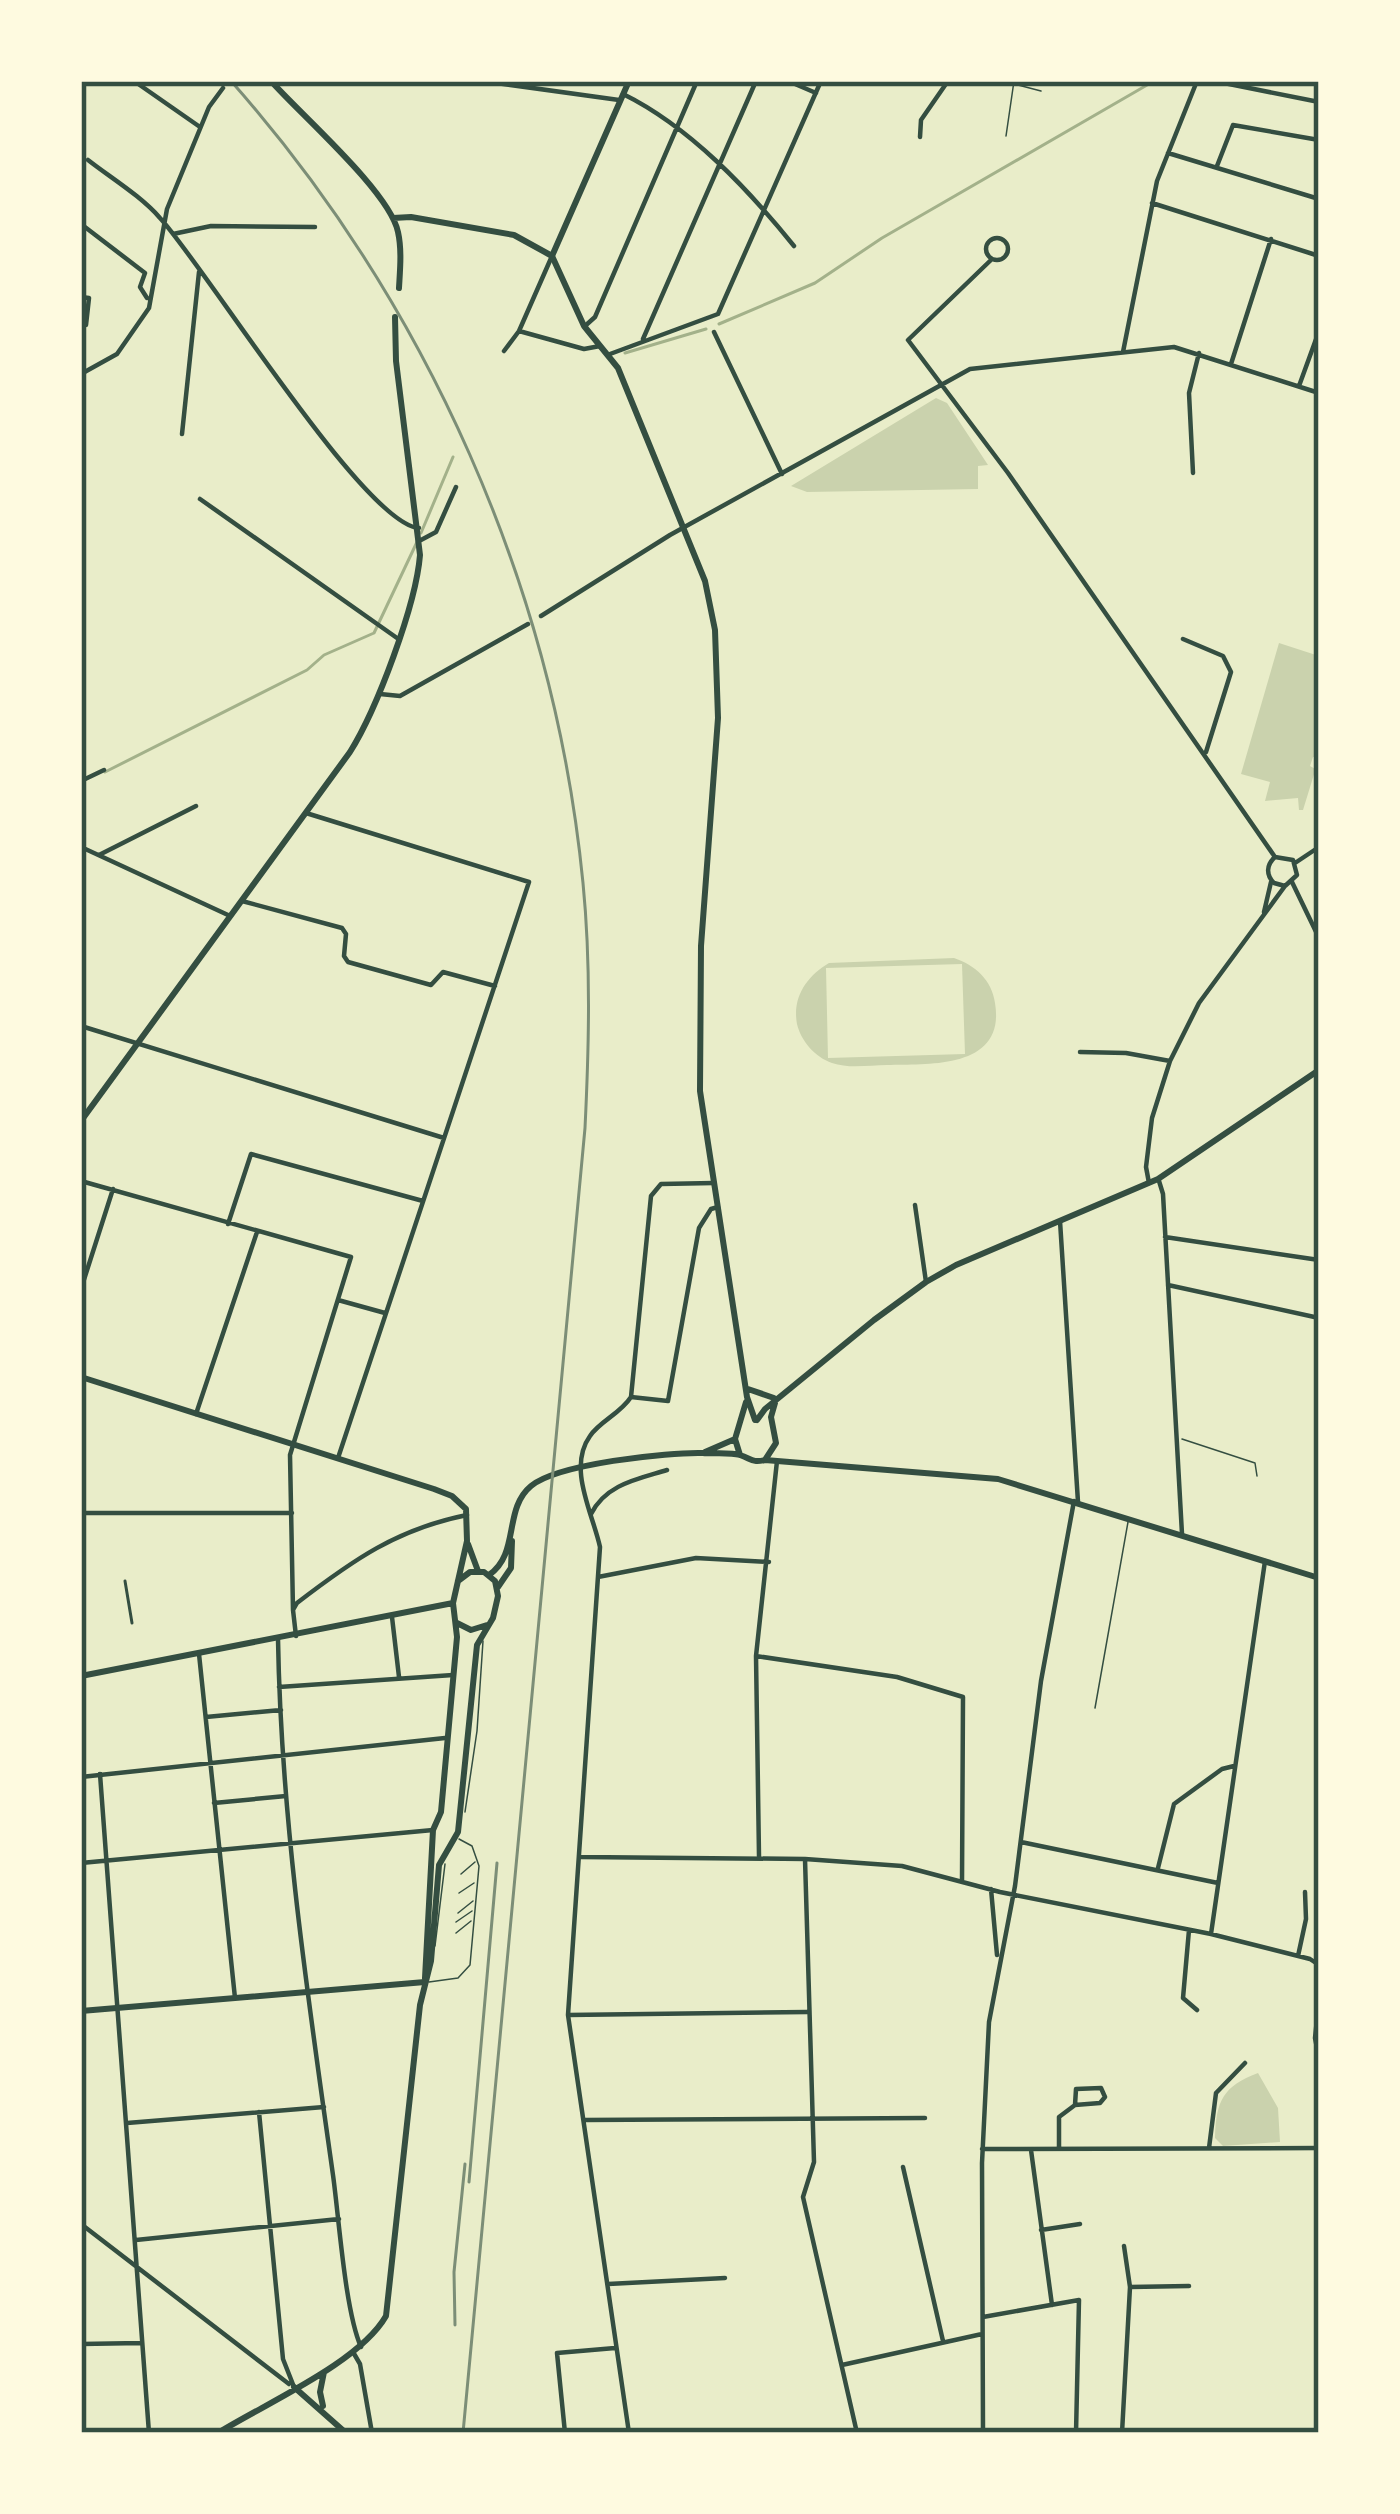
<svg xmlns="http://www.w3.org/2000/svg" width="1400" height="2514" font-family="Overpass,sans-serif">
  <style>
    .green { fill: #cad2ad; fill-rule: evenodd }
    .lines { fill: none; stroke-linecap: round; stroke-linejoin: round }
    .stream { stroke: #a3b18a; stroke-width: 3 }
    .service { stroke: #344e41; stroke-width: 1.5 }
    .pedestrian { stroke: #344e41; stroke-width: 3 }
    .minor { stroke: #344e41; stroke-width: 4.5 }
    .tertiary { stroke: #344e41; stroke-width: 6 }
    .secondary { stroke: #344e41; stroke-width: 6 }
    .rail { stroke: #7c8e77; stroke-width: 3 }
    .neatline { fill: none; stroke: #344e41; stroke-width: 4.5 }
  </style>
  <rect width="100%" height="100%" fill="#e9edc9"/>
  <path class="green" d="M936 398 947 403 988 465 978 466V489L807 492 791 486Z
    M1279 643 1319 656V758L1313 757 1310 766 1319 771H1315L1303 810H1299L1298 798 1265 801 1270 782 1241 774Z
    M954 958C975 965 992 980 995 1003 1006 1069 930 1064 887 1065 870 1065 849 1069 832 1063 815 1057 801 1041 797 1024 792 997 807 976 829 963ZM962 964 965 1054 828 1058 826 968Z
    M1258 2073 1278 2108 1280 2142 1223 2146 1215 2138C1216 2101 1223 2086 1258 2073Z"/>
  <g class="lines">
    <path class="stream" d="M719 324 815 283 882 238 1154 81
      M625 353 706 329
      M421 533 453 457
      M105 772 307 670 324 655 374 633 417 542"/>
    <path class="service" d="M1018 85 1041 91
      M1006 136 1014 81
      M1182 1439 1255 1463 1257 1476
      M1095 1708 1128 1522
      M465 1812 477 1731 483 1641
      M461 1874 475 1862
      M459 1893 474 1883
      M458 1913 473 1901
      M456 1922 472 1911
      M456 1933 471 1921
      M435 1946 445 1864
      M429 1982 458 1978 470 1965 479 1866 472 1846 459 1839"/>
    <path class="pedestrian" d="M125 1581 132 1623"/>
    <path class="minor" d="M134 81 200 127
      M482 81 619 100
      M788 81 816 93
      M1214 81 1319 102
      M623 94C690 127 748 189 794 246
      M920 137 921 120 948 81
      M1168 153 1319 199
      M88 160C111 178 141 196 160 218 206 268 365 525 419 528
      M1217 166 1233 125 1319 140
      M1152 203 1319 256
      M81 224 145 273 140 287 147 298
      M173 234 211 226 315 227
      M986 249a11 11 0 1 1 22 0a11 11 0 1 1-22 0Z
      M992 259 908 340 1008 473 1275 857
      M81 297 89 298 86 325H81
      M585 326 595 317 697 81
      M519 331 584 349 600 346
      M714 332 782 474
      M643 339 756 81
      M504 351 519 331 552 256
      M1123 352 1157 181 1197 81
      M610 354 718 314 821 81
      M1231 364 1271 239
      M81 374 117 354 149 308 167 209 209 107 223 88
      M1299 386 1319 331
      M182 434 199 272
      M1193 473 1189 393 1199 353
      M200 499 397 638
      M421 540 436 532 456 487
      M541 616 670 535 970 369 1174 347 1319 393
      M1183 639 1223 656 1231 672 1206 752
      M380 694 400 696 528 624
      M81 781 104 770
      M306 813 529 882 338 1458
      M81 847 228 915
      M99 855 196 806
      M1275 857C1266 865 1266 875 1274 883L1285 886
      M1295 863 1319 847
      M1292 882 1319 938
      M242 901 342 928 346 934 344 956 348 962 431 985 443 972 495 986
      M1264 912 1271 882
      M81 1026 444 1138
      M1080 1052 1126 1053 1170 1061
      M81 1181 351 1257 290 1455 293 1610
      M1159 1181 1163 1194 1182 1534
      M1149 1183 1146 1167 1152 1118 1170 1061 1199 1003 1285 886 1297 875 1293 860 1275 857
      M915 1205 926 1282
      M1060 1221 1078 1502
      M228 1224 251 1154 423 1201
      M1165 1237 1319 1260
      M1168 1285 1319 1318
      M81 1289 113 1189
      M338 1300 385 1313
      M631 1397 668 1401 699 1228 711 1209 718 1207
      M196 1414 257 1232
      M81 1513H292
      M591 1514C606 1484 638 1479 667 1470
      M598 1577 696 1558 769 1562
      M392 1617 399 1677
      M296 1636 293 1610 297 1603C353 1560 397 1529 467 1515
      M278 1639C281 1819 308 1998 333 2175 339 2218 345 2311 361 2347
      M199 1654 235 1998
      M756 1656 897 1677 963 1697 962 1882
      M279 1687 453 1675
      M206 1717 281 1710
      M100 1774 149 2433
      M81 1777 445 1738
      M214 1803 286 1796
      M1021 1842 1218 1883
      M759 1856 756 1656 777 1461
      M581 1857 805 1859 902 1866 1000 1892 1211 1934 1310 1959 1319 1965
      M805 1859 814 2162 803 2197 857 2433
      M81 1863 433 1830
      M1158 1868 1174 1804 1222 1769 1234 1766
      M991 1889 997 1955
      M1189 1930 1183 1998 1197 2010
      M1211 1934 1265 1561
      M1298 1956 1306 1919 1305 1892
      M1319 2000 1315 2038 1319 2058
      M568 2015 807 2012
      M259 2112 283 2359 294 2387
      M584 2120 925 2118
      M127 2123 324 2107
      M1209 2148 1216 2093 1245 2063
      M982 2149 1319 2148
      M1059 2149V2117L1075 2105 1100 2103 1105 2097 1101 2088 1076 2089 1075 2105
      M1031 2150 1052 2305
      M903 2167 943 2341
      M81 2224 289 2384
      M1041 2230 1080 2224
      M136 2240 339 2219
      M608 2284 725 2278
      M1130 2287 1189 2286
      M983 2317 1079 2300 1076 2433
      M81 2344 141 2343
      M353 2352 360 2364 372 2433
      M842 2365 982 2334
      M565 2433 557 2353 615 2348
      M629 2433 568 2015 600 1547C593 1514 567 1468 590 1436 600 1421 620 1414 631 1397L651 1196 661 1184 714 1183
      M983 2433 982 2163 989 2022 1015 1886 1041 1681 1074 1501
      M1122 2433 1130 2287 1124 2246"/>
    <path class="tertiary" d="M552 256 629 81
      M81 2011 425 1982"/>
    <path class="secondary" d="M271 81C300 114 390 192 398 232 402 250 400 270 399 288
      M393 218 411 217 514 235 552 256 584 326 618 368 705 581 715 630 718 718 701 946 700 1091 747 1397 755 1420
      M81 1121 350 752C377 709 416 605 420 555L396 361 395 317
      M81 1377 434 1489 452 1496 466 1509 467 1541 453 1603 457 1637 441 1812 433 1830 425 1978
      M748 1389 774 1398
      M757 1420 765 1409 874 1320 926 1282 956 1265 1158 1179 1319 1070
      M705 1452 735 1439
      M740 1455 735 1439 746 1402
      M765 1460 776 1443 771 1417 775 1403
      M468 1544 478 1571
      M489 1575C520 1554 503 1509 531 1486 557 1464 667 1452 703 1453 713 1454 730 1452 740 1455 752 1459 752 1463 765 1460L998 1479 1319 1578
      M498 1587 511 1568 512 1541
      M457 1623 471 1630 487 1625
      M81 1676 453 1603
      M294 2387 346 2433
      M323 2406 320 2392 324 2372
      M218 2433C266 2403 359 2363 386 2316L420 2005 431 1961 439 1865 458 1832 477 1645 493 1618 498 1596 495 1581 484 1572H470L458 1581"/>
    <path class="rail" d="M231 81C427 303 554 587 583 883 591 964 589 1046 585 1128L463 2433
      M469 2182 497 1863
      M455 2325 454 2272 465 2164"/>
  </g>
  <rect width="1400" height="2514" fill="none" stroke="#fefae0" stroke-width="168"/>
  <rect x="84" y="84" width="1232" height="2346" class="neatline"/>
</svg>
